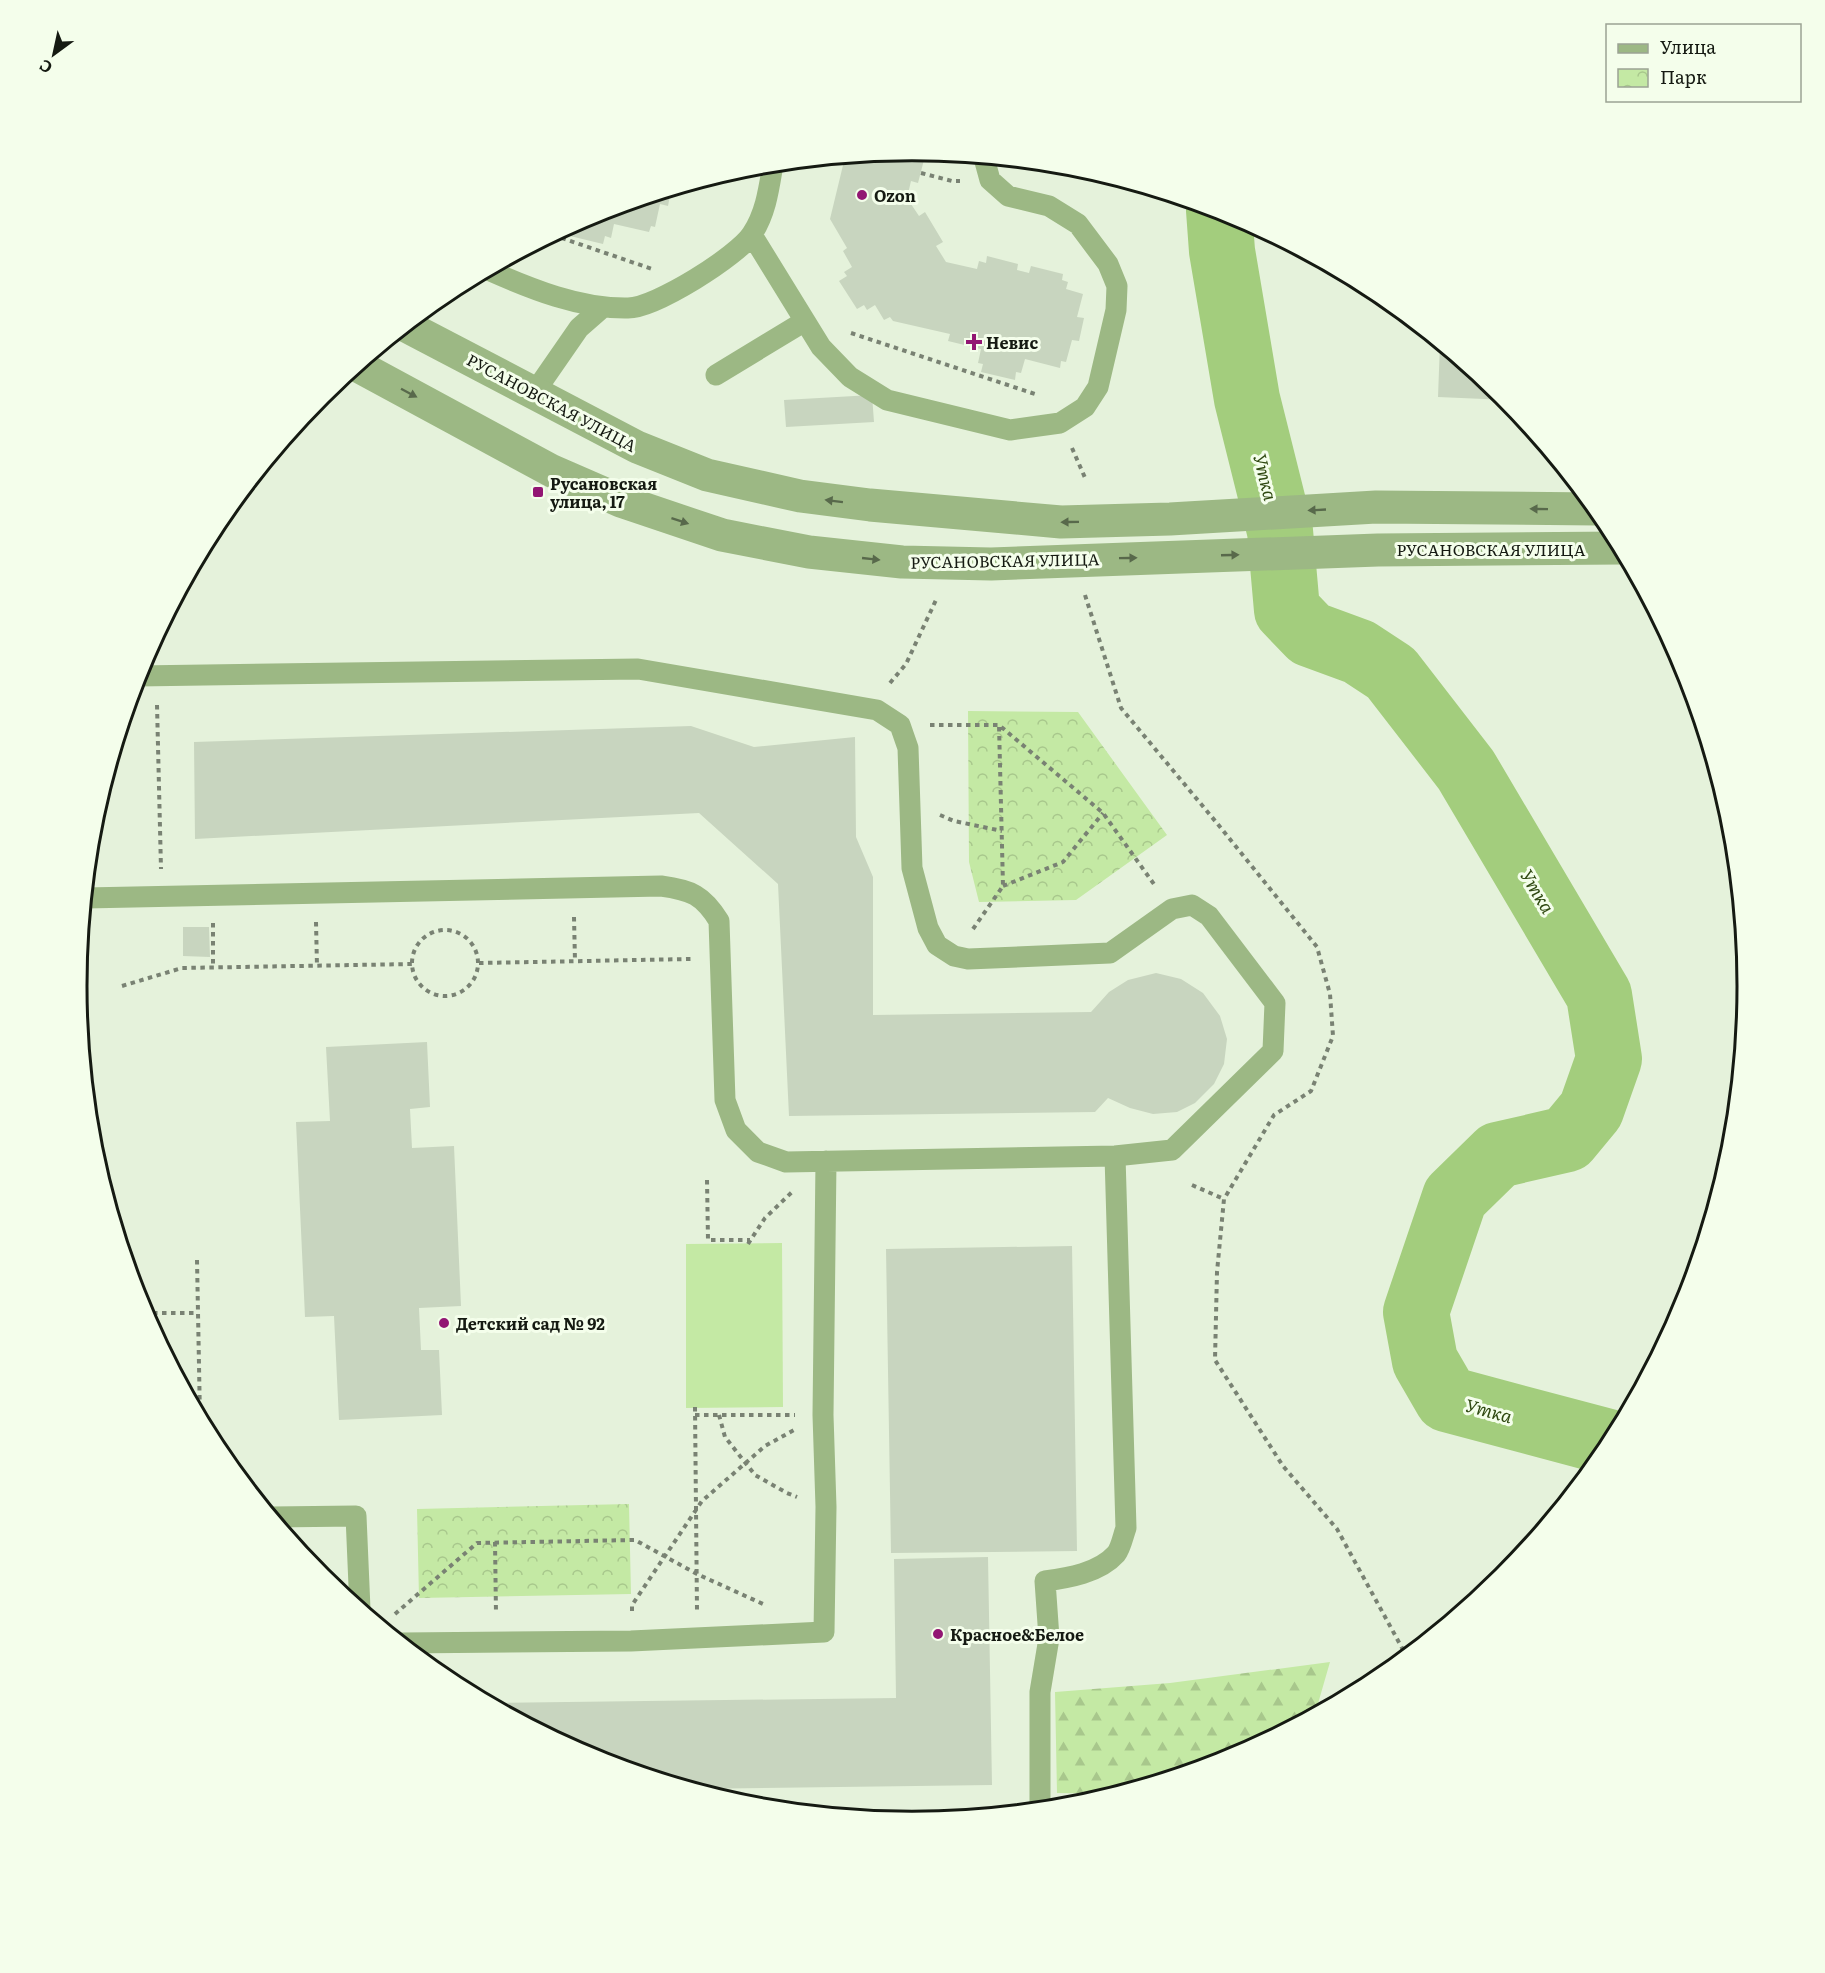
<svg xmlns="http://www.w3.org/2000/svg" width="1825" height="1973" font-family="Literata,serif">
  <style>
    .forest { fill: url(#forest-firs) }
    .park { fill: url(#park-crowns) }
    .garden { fill: #c4e9a4 }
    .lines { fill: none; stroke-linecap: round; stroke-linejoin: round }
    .river { stroke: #a3cd7d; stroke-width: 66 }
    .building { fill: #c8d5bf }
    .path { stroke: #798273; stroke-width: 4; stroke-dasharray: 4.5 4.5; stroke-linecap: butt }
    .service { stroke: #9cb884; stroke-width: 21 }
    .minor { stroke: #9cb884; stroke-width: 33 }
    .oneway { fill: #58694b }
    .poi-dot { fill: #921673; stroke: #f4feeb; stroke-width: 2 }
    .labels { text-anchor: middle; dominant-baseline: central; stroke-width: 6; stroke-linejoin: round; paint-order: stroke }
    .poi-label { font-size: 16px; font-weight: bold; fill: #151a12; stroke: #f4feeb; text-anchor: start }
    .street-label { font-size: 16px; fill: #151a12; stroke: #f4feeb }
    .water-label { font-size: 18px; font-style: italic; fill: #2f4911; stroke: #f4feeb }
    .rim { fill: none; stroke: #151a12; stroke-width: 3 }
  </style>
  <defs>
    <pattern id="forest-firs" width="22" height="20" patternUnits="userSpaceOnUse" patternTransform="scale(1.5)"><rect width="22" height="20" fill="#c4e9a4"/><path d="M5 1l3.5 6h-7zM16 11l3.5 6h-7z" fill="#a8c78c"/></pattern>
    <pattern id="park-crowns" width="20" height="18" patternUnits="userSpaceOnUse" patternTransform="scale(1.5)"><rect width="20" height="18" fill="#c4e9a4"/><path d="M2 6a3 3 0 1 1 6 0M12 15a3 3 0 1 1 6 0" fill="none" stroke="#a8c78c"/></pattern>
  </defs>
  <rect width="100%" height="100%" fill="#e5f2db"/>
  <path class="forest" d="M1330 1662 1315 1714 1232 1759 1117 1794 1057 1793 1055 1692 1170 1683Z"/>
  <path class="park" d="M968 711 1078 712 1167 835 1076 900 979 902 969 862Z
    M629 1504 631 1594 419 1598 417 1509Z"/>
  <path class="garden" d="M782 1243 783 1407 686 1408V1244Z"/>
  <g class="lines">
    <path class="river" d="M1219 210 1222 251 1247 399 1280 531 1287 610 1310 634 1359 652 1391 673 1466 770 1599 995 1609 1059 1591 1110 1567 1139 1498 1155 1455 1197 1416 1312 1425 1361 1447 1399 1612 1443"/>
  </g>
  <path class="building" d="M913 151 926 152 918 183 911 181 907 198 919 216 925 212 943 242 936 246 946 262 977 269 979 261 986 263 987 256 1018 264 1017 270 1029 273 1031 266 1063 274 1062 280 1068 282 1066 289 1083 294 1077 317 1084 318 1079 341 1072 340 1066 362 1061 361 1060 368 1025 359 1021 373 1016 372 1015 380 981 372 983 364 978 363 981 349 948 341 950 334 893 321 890 317 884 320 875 305 867 310 864 305 857 309 839 281 847 276 844 272 852 267 843 251 847 248 830 219 845 157Z
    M671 190 668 206 660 204 655 227 651 226 649 232 614 224 611 238 605 236 603 244 570 236 572 228 568 227 593 214Z
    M1440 343 1504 396 1507 400 1438 397Z
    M872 395 874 422 786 427 784 400Z
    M691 726 754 747 855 737 856 837 873 877V1015L1091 1012 1109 992 1128 980 1156 973 1181 979 1203 993 1220 1016 1227 1039 1224 1064 1214 1084 1195 1103 1177 1112 1153 1114 1130 1108 1108 1098 1095 1112 789 1116 778 884 699 813 195 839 194 742Z
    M183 927H209L210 957 183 956Z
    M427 1042 430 1107 410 1109 412 1148 454 1146 461 1306 419 1308 421 1350H439L442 1415 339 1420 334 1316 305 1317 296 1122 330 1121 326 1047Z
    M1072 1246 1077 1551 891 1553 886 1249Z
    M988 1557 992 1785 692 1789 592 1759 489 1703 896 1698 894 1559Z"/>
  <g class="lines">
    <path class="path" d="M921 173 952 181H960
      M553 235 652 269
      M851 333 1038 395
      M1072 448 1086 480
      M1085 595 1121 708 1216 822 1317 947 1330 994 1333 1036 1311 1091 1274 1115 1224 1199 1217 1272 1215 1360 1283 1466 1337 1529 1407 1657
      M890 683 906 664 936 600
      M157 705 161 869
      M930 725H999L1103 813 1156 887
      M940 815 954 821 1002 831
      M1003 886 1063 862 1103 813
      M574 917 575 961
      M316 922 317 966
      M213 923V967
      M973 929 1003 886 999 725
      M412 963a33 33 0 1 1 66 0a33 33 0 1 1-66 0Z
      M479 963 691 959
      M122 986 182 968 412 964
      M707 1180 708 1240H750
      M1192 1185 1224 1199
      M748 1244 765 1218 792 1192
      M197 1260 200 1418
      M144 1313H198
      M695 1407 697 1610
      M695 1415H795
      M719 1415 725 1437 755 1475 787 1493 797 1497
      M495 1542 496 1614
      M632 1611V1605L702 1501 765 1446 796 1429
      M395 1614 477 1543 635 1540 697 1574 763 1604"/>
    <path class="service" d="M752 235 821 347 850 377 887 400 1010 430 1060 423 1085 407 1098 387 1116 310 1117 286 1108 264 1078 224 1049 206 1008 196 990 180 984 158
      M488 270C531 289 580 309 628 308 655 308 738 256 752 234 766 213 769 188 773 164
      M716 375 805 321
      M534 393 579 328 603 307
      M85 898 661 886C691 890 703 895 719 921L725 1100 736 1130 758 1152 786 1162 1115 1156 1172 1150 1273 1051 1275 1003 1209 916 1192 905 1172 909 1110 953 968 959 954 956 937 945 928 928 912 868 908 748 900 725 877 710 638 669 137 676
      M272 1517 356 1516 360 1609
      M402 1643 631 1641 824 1632 826 1507 823 1415 826 1161
      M1040 1810V1692L1049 1638 1045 1581C1068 1578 1099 1573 1116 1554 1121 1548 1123 1536 1126 1528L1115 1156"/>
    <path class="minor" d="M406 326 637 447 707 475 800 496 870 505 1061 522 1170 519 1376 507 1597 509
      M358 366 552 471 621 501 722 535 809 552 902 562 991 564 1378 550 1622 548"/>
  </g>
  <defs><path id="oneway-solid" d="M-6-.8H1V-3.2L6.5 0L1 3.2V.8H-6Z" transform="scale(1.5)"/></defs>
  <g class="oneway">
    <use href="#oneway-solid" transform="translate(409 393) rotate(28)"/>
    <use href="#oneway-solid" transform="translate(834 501) rotate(-173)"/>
    <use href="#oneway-solid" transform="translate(1539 509) rotate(-179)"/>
    <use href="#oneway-solid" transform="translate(1317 510) rotate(177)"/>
    <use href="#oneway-solid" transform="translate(680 521) rotate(18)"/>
    <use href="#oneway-solid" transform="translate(1070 522) rotate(179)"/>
    <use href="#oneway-solid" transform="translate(1230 555) rotate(-2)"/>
    <use href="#oneway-solid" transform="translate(1128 558) rotate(-1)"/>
    <use href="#oneway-solid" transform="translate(871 559) rotate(6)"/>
  </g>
  <g class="poi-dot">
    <circle cx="862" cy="195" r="6"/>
    <path d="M971 333h6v6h6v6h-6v6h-6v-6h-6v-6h6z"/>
    <rect x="532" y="486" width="12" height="12" rx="3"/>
    <circle cx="444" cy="1323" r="6"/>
    <circle cx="938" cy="1634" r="6"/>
  </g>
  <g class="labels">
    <g class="poi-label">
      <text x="874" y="195">Ozon</text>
      <text x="986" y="342">Невис</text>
      <text x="550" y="483">Русановская<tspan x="550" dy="18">улица, 17</tspan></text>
      <text x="456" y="1323">Детский сад № 92</text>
      <text x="950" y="1634">Красное&amp;Белое</text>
    </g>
    <g class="street-label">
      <text transform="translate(552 402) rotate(28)">РУСАНОВСКАЯ УЛИЦА</text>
      <text x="1491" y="549">РУСАНОВСКАЯ УЛИЦА</text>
      <text transform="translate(1005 560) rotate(-1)">РУСАНОВСКАЯ УЛИЦА</text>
    </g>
    <g class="water-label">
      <text transform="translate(1266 477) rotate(76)">Утка</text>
      <text transform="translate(1538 891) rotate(59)">Утка</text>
      <text transform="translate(1489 1410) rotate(15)">Утка</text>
    </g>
  </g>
  <path d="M0 0H1825V1973H0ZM87 986a825 825 0 1 1 1650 0a825 825 0 1 1-1650 0Z" fill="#f4feeb" fill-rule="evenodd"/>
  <path class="rim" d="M87 986a825 825 0 1 1 1650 0a825 825 0 1 1-1650 0Z"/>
  <rect x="1606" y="24" width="195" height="78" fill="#f4feeb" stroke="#9ba394" stroke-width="1.5"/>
  <rect x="1618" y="44" width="30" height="9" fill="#9cb884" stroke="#9ba394" stroke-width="1.5"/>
  <text x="1660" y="54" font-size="18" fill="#151a12">Улица</text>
  <rect x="1618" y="69" width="30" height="18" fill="url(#park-crowns)" stroke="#9ba394" stroke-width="1.5"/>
  <text x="1660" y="84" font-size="18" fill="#151a12">Парк</text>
  <g transform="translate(54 54) rotate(213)" stroke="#f4feeb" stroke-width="4.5" paint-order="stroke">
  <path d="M0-4.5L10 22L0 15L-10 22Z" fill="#151a12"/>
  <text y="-9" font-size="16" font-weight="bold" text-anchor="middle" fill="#151a12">С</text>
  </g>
</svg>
